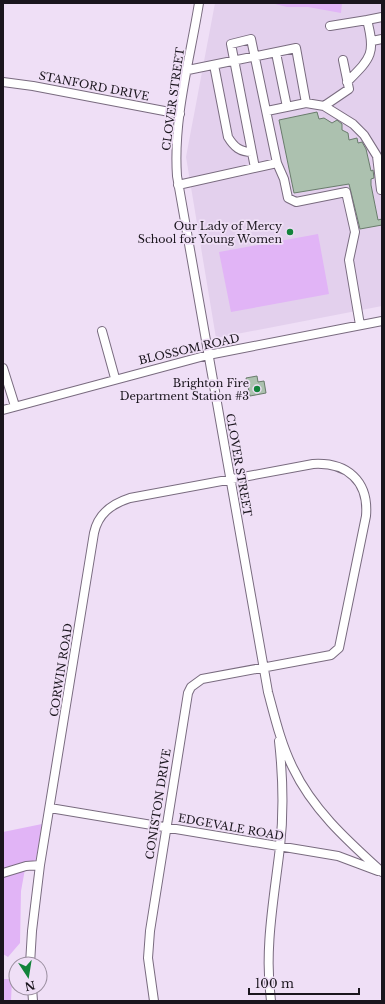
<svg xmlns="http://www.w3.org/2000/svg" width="385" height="1004" font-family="'Libre Baskerville',serif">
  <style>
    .built { fill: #e3d0ed }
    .green { fill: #e1b4f6 }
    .building { fill: #acc1af; stroke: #697c6c }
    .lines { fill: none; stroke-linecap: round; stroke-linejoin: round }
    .minor-casing { stroke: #796b7f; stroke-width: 10 }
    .minor { stroke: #fff; stroke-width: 8 }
    .poi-dot { fill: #13833b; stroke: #efdff6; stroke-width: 1.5 }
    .labels { text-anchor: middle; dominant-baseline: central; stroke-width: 3.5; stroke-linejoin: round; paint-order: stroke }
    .street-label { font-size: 11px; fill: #1a151d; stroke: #efdff6 }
    .poi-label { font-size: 11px; fill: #1a151d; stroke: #efdff6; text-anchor: end }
  </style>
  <rect width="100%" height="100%" fill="#efdff6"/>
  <path class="built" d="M215 3H382V306L216 338 186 157Z"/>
  <path class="green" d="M271 3H342L341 13 308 7H287Z
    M318 234 329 294 231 312 219 252Z
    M42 824 36 860 32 862 3 870V832Z
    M25 869 21 891 20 943 8 957 3 954V876Z
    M3 979H12L11 1001H3Z"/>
  <path class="building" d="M317 112 319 119 324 118 332 123 337 120 342 124V130L348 133 349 140 357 138 358 143 362 142 366 149 371 171 373 170 374 178 371 179V185L378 220 382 219V225L360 229 349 184 294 193 279 120Z
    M257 376 258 382 264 381 266 393 250 396 246 378Z"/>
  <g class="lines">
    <defs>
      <path id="minor" d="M199 3C190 59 173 118 177 176L268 692C275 718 281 744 293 768 313 810 348 841 382 872
        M367 20 382 17
        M330 26 367 20C376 54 371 58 347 82
        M372 41 382 39
        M276 53 287 107
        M214 65 228 137C234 147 240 152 252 152
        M188 70 296 48 306 103 267 111
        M3 82 33 86 180 114
        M306 103 324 106 353 124 364 135 377 156 381 190
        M324 106 349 89 343 60
        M255 168 231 44 251 39 277 163 284 179 288 198 296 202 346 192 355 232 349 260 360 325
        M178 185 277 163
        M102 331 115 378
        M3 368 15 406
        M3 410 208 355 382 321
        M50 808 338 856 378 871
        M3 873 26 866 40 865
        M30 964 32 931 40 865 94 533C98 514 111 504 130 498L313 464C347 462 369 481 366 516L339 648 331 655 202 679 191 687 188 693 150 931 148 958 154 1001
        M32 988 33 1001
        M271 1001C264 949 274 899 280 847 284 811 283 777 279 741"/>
    </defs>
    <use href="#minor" class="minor-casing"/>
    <use href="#minor" class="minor"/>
  </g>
  <g class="poi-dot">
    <circle cx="290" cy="232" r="4"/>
    <circle cx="257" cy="389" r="4"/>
  </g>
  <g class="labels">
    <g class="street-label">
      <text transform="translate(94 86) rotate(11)">STANFORD DRIVE</text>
      <text transform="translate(173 99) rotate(-82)">CLOVER STREET</text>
      <text transform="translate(189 349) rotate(-13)">BLOSSOM ROAD</text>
      <text transform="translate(239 465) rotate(80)">CLOVER STREET</text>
      <text transform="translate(61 670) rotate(-81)">CORWIN ROAD</text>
      <text transform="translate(158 804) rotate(-81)">CONISTON DRIVE</text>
      <text transform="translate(231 827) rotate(10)">EDGEVALE ROAD</text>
    </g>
    <g class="poi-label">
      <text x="282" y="226">Our Lady of Mercy<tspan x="282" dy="13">School for Young Women</tspan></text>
      <text x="249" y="383">Brighton Fire<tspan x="249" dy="13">Department Station #3</tspan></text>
    </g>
  </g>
  <rect width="385" height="1004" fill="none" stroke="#1a151d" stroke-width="8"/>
  <g transform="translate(28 976) rotate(168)"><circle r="19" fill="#efdff6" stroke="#9a8e9f"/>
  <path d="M0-3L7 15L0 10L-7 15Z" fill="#13833b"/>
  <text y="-6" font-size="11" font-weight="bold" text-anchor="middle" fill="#1a151d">N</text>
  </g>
  <path d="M249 988v6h110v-6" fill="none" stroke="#1a151d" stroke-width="2"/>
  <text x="255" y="988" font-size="12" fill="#1a151d" stroke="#efdff6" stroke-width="3" paint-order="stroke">100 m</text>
</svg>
